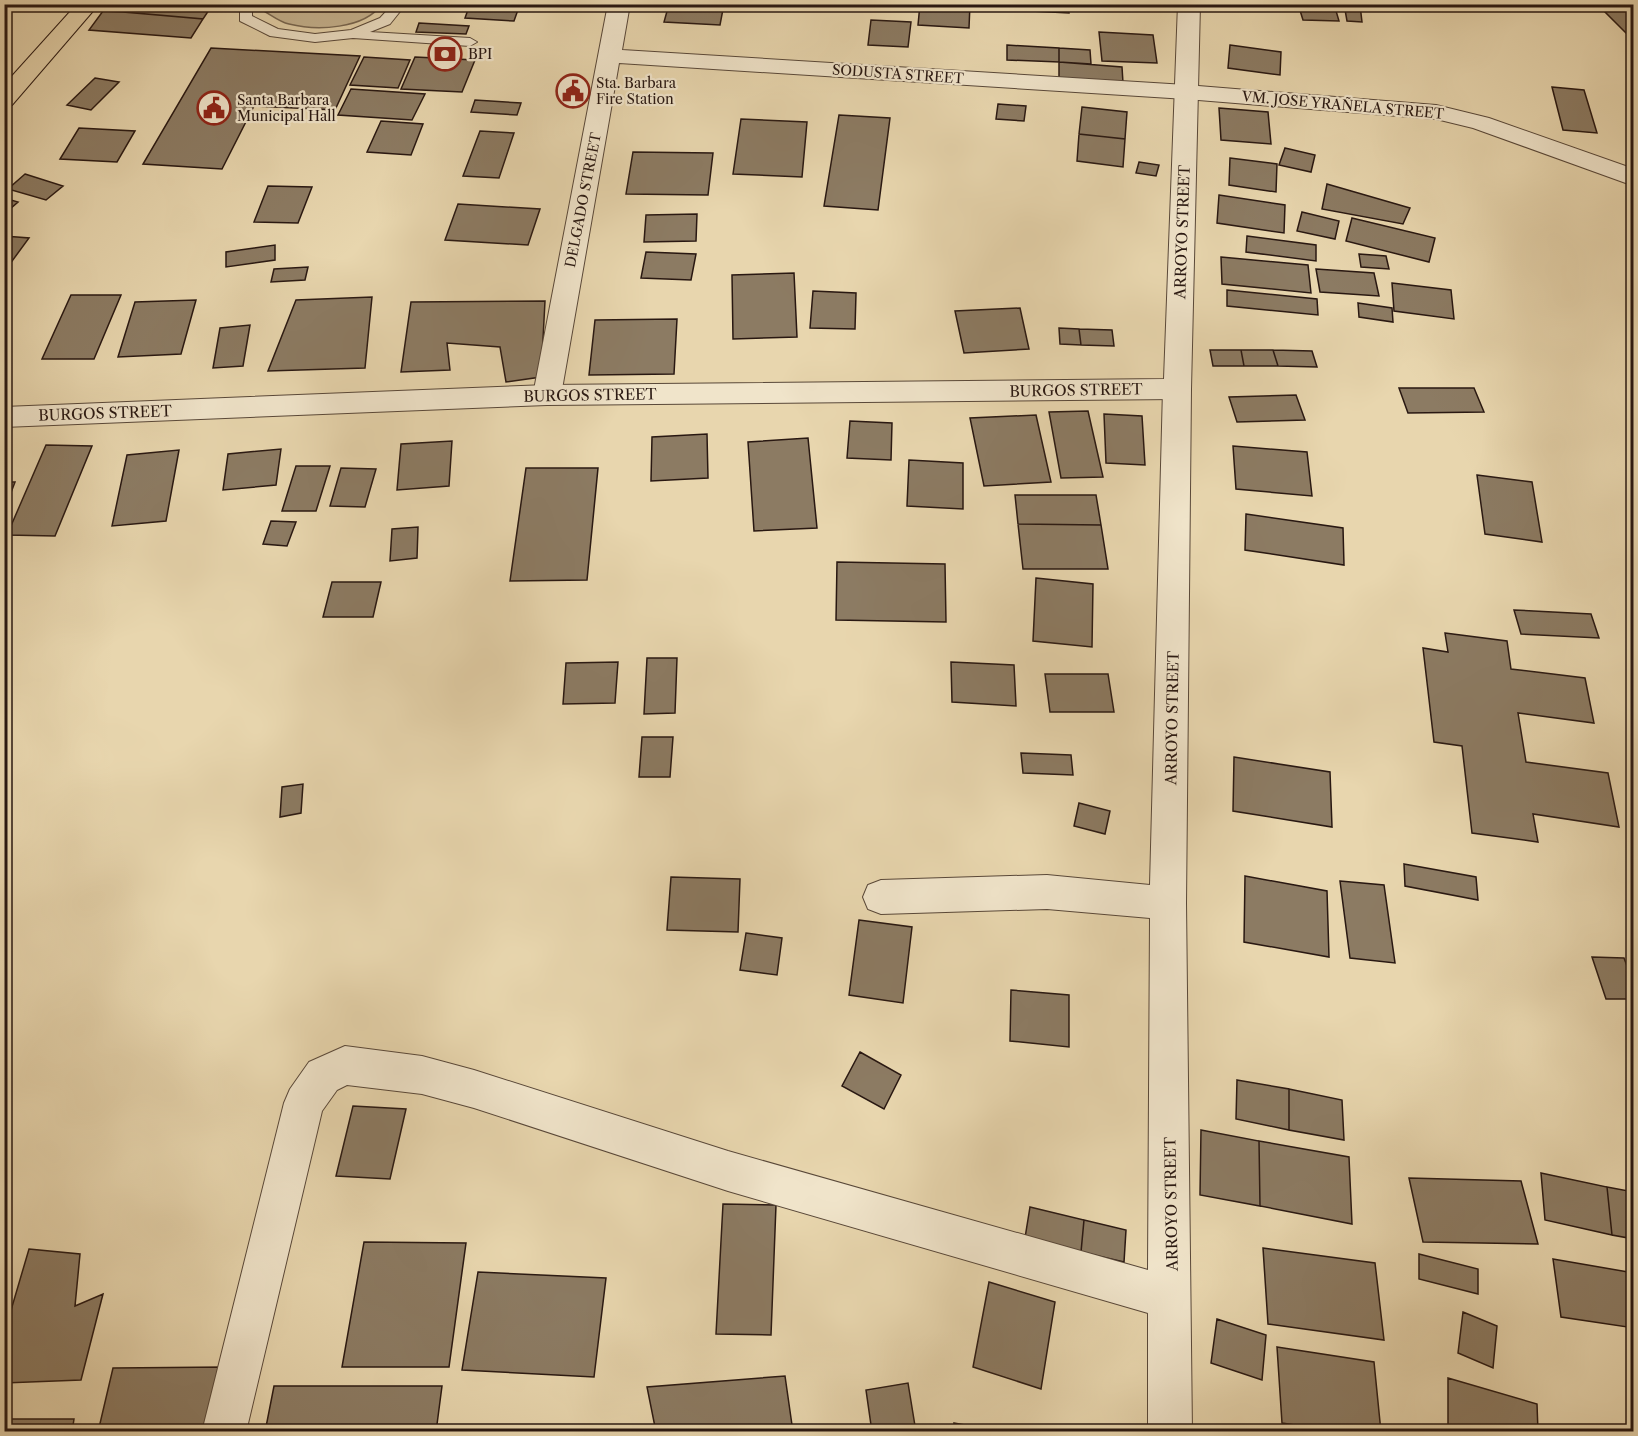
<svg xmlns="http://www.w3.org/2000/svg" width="1638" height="1436" font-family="'Libre Caslon Text',serif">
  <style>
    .green { fill: #c8b693; stroke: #786752; stroke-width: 1.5 }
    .building { fill: #8c7b63; stroke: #291812; stroke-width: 1.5 }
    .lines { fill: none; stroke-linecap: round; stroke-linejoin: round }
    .service-casing { stroke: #594839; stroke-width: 2 }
    .minor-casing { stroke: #594839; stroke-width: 2 }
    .tertiary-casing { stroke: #594839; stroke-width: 2 }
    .primary-casing { stroke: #291812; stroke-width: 2 }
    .service { fill: #f0e4ca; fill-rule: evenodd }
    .minor { fill: #f0e4ca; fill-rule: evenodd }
    .tertiary { fill: #f0e4ca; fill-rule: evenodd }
    .primary { fill: #e8d6ae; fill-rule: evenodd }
    .labels { text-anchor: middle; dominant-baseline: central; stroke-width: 4.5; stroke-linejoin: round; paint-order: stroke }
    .far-poi-label { font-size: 14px; fill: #291812; stroke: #f0e4ca; text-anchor: start }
    .far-street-label { font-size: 14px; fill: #291812; stroke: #f0e4ca }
    .street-label { font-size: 15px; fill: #291812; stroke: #f0e4ca }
  </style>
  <rect width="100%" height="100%" fill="#e8d6ae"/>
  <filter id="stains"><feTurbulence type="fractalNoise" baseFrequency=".00333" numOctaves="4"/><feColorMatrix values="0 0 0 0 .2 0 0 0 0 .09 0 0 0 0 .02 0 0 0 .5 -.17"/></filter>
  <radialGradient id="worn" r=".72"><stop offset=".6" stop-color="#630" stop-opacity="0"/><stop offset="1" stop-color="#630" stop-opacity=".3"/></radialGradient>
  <path class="green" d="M264 5V4L381 5C364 29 317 31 289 24 280 22 271 15 264 11Z"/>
  <path class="building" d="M130 4H213L203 19 124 12Z
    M470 4H520L514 21 465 18Z
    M542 4H583L582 8Z
    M669 4H724L720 25 664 22Z
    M920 4H970L969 28 918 25Z
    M1009 4H1069V13L1009 10Z
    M1298 4H1334L1339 21 1303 20Z
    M1344 4 1360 5 1362 22 1347 21Z
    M1597 4 1634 5V41Z
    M103 11 124 12 203 19 191 38 89 30Z
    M871 20 911 22 908 47 868 45Z
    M419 23 469 26 466 34 416 32Z
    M1099 32 1153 35 1157 63 1102 61Z
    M1007 45 1059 48V62L1007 60Z
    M1230 45 1281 52 1280 75 1228 68Z
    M211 48 360 56 335 110 254 106 222 169 143 164Z
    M1059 48 1090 50 1091 64 1059 62Z
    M364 57 410 60 398 88 350 85Z
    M415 57 475 60 462 92 401 89Z
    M1059 62 1122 67 1123 83 1059 79Z
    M95 78 119 82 91 110 67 105Z
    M1552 87 1584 90 1597 133 1563 130Z
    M351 89 425 94 412 120 338 115Z
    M475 100 521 103 517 115 471 112Z
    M998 104 1026 106 1024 121 996 119Z
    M1082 107 1127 112 1125 139 1079 134Z
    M1219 108 1268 112 1271 144 1221 140Z
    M839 115 890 118 878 210 824 206Z
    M741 119 807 122 802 177 733 174Z
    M381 121 423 124 411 155 367 152Z
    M79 128 135 131 117 162 60 159Z
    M480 131 514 133 499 178 463 176Z
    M1079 134 1125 139 1123 167 1077 161Z
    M1285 148 1315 155 1311 172 1279 165Z
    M633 152 713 153 708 195 626 194Z
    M1230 158 1277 164 1276 192 1229 185Z
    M1139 162 1159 165 1156 176 1136 173Z
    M25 174 63 186 46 200 8 189Z
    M1327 184 1410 208 1403 224 1322 209Z
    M268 186 312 187 298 223 254 222Z
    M1219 195 1285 205 1284 233 1217 223Z
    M4 198 18 202 4 214Z
    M458 204 540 209 528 245 445 240Z
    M1302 212 1339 221 1335 239 1297 231Z
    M697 214 696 241 644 242 646 215Z
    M1352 218 1435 238 1429 262 1346 241Z
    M4 236 29 238 4 272Z
    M1247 236 1316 245V261L1246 252Z
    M275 245V260L226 267V252Z
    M646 252 696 254 691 280 641 278Z
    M1359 254 1386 256 1389 269 1361 267Z
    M1221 257 1308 265 1311 293 1222 284Z
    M308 267 305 280 271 282 274 269Z
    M1316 269 1374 273 1379 296 1320 292Z
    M794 273 797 337 733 339 732 275Z
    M1392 283 1451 290 1454 319 1394 311Z
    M1227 290 1317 299 1318 315 1227 306Z
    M813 291 856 293 855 329 810 328Z
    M71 295H121L94 359H42Z
    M372 297 365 368 268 371 296 300Z
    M196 300 181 354 118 357 135 302Z
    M545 301 541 377 506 382 500 347 447 343 450 370 401 372 411 302Z
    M1358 303 1392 308 1393 322 1359 317Z
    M1020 308 1029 349 964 353 955 311Z
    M677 319 674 374 589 375 595 320Z
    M250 325 243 366 213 368 220 328Z
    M1059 328 1079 329 1081 345 1060 344Z
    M1079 329 1112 330 1114 346 1081 345Z
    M1210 350H1241L1244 366H1213Z
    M1241 350H1273L1278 366H1244Z
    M1273 350 1312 351 1317 367 1278 366Z
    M1399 388H1474L1484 412 1408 413Z
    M1296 395 1305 420 1237 422 1229 397Z
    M1088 411 1103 477 1061 478 1049 412Z
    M1104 414 1142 416 1145 465 1106 463Z
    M1036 415 1051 482 984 486 970 418Z
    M850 421 892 423 891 460 847 458Z
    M707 434 708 478 651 481 652 437Z
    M808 438 817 528 754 531 748 442Z
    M452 441 449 486 397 490 401 444Z
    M46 445 92 446 55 536 7 535Z
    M1233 446 1307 452 1312 496 1236 489Z
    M281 449 276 485 223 490 228 454Z
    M179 450 166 521 112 526 127 455Z
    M909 460 963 463V509L907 506Z
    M296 466H330L316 511H282Z
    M341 468 376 469 365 507 330 506Z
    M526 468H598L587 580 510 581Z
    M1477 475 1532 482 1542 542 1485 534Z
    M4 482H15L4 511Z
    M1015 495H1096L1101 525 1018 524Z
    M1246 514 1343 528 1344 565 1245 550Z
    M271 521 296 522 287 546 263 544Z
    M1018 524 1101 525 1108 569H1023Z
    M418 527 417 558 390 561 392 529Z
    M837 562 945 564 946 622 836 620Z
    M1036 578 1093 584 1092 647 1033 641Z
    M332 582H381L373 617H323Z
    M1514 610 1591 614 1599 638 1521 634Z
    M1445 633 1507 641 1511 669 1585 678 1594 723 1518 713 1526 762 1608 773 1619 827 1533 814 1538 842 1472 833 1462 746 1434 742 1423 648 1448 652Z
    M647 658H677L675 713 644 714Z
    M618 662 615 703 563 704 566 663Z
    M951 662 1014 665 1016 706 952 702Z
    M1045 674H1108L1114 712H1050Z
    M642 737H673L670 777H639Z
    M1021 753 1071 755 1073 775 1023 773Z
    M1234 757 1330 772 1332 827 1233 811Z
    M303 784 301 813 280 817 282 787Z
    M1079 803 1110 811 1105 834 1074 826Z
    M1404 864 1476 877 1478 900 1405 886Z
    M1245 876 1327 891 1329 957 1244 942Z
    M671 877 740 879 738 932 667 930Z
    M1340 881 1384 885 1395 963 1350 958Z
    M859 920 912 927 903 1003 849 995Z
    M746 933 782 938 777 975 740 970Z
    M1592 957 1624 958 1634 985V999H1606Z
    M1011 990 1069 995V1047L1010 1041Z
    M860 1052 901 1075 884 1109 842 1086Z
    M1237 1080 1289 1089V1130L1236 1119Z
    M1289 1089 1342 1100 1344 1140 1289 1130Z
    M353 1106 406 1109 390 1179 336 1176Z
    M1201 1130 1259 1141 1260 1206 1200 1195Z
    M1259 1141 1349 1157 1352 1224 1260 1206Z
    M1541 1173 1607 1187 1612 1235 1545 1220Z
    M1409 1178 1521 1181 1538 1244 1423 1242Z
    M1607 1187 1634 1192V1239L1612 1235Z
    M723 1204 776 1205 771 1335 716 1334Z
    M1030 1207 1084 1220 1081 1252 1025 1238Z
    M1084 1220 1126 1230 1124 1262 1081 1252Z
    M364 1242 466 1243 449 1367H342Z
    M1263 1248 1375 1263 1384 1340 1268 1324Z
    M29 1249 80 1254 75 1306 103 1294 81 1380 4 1383V1334Z
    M1419 1254 1478 1269V1294L1419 1279Z
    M1553 1259 1634 1273V1328L1561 1317Z
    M478 1272 606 1278 594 1377 462 1370Z
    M989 1282 1055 1302 1041 1389 973 1367Z
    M1463 1312 1497 1326 1493 1368 1458 1353Z
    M1217 1319 1266 1335 1262 1380 1211 1363Z
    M1277 1347 1374 1362 1381 1432H1340L1282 1423Z
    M226 1367 214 1432H98L113 1368Z
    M785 1376 793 1432H656L647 1387Z
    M1448 1378 1537 1404 1538 1432H1448Z
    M908 1383 916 1432H872L866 1390Z
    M274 1386H442L436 1432H265Z
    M4 1419H74L72 1432H4Z
    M954 1423 1003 1432H953Z"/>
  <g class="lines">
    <defs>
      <path id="service" d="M240 4H252V16L278 29 315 34 351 30 380 18 393 4H406L390 24 370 32 470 38 477 42 470 46 353 38 315 42 270 36 240 21Z"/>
      <path id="minor" d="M608 4H630L622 50 1186 85 1436 105 1489 118 1634 169V186L1473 128 1436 119 1186 99 619 63 561 395 557 402 547 405 537 402 533 395Z
        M1177 379 1187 382 1191 389 1186 903 1192 1432H1148V1313L728 1191 474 1108 422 1094 347 1085 337 1090 322 1111 246 1432H202L284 1103 290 1089 309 1062 345 1046 422 1056 474 1070 728 1151 1148 1270 1150 918 1047 909 881 914 868 909 863 897 868 885 881 880 1047 875 1150 885 1163 389 1167 382Z"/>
      <path id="tertiary" d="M1178 4H1200L1191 389 1187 396 1177 399 547 405 4 427V407L547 385 1164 379Z"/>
      <path id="primary" d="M77 4H99L12 105 4 107V85Z"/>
    </defs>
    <use href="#service" class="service-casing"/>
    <use href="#minor" class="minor-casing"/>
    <use href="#tertiary" class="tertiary-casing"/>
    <use href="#primary" class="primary-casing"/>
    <use href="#service" class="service"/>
    <use href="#minor" class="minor"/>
    <use href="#tertiary" class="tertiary"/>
    <use href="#primary" class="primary"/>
  </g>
  <defs>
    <symbol id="bank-ring" viewBox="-11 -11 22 22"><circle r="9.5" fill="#f0e4ca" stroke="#8f2418" stroke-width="1.5"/><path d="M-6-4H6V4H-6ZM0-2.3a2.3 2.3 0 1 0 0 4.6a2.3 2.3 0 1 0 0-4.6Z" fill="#8f2418"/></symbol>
    <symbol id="civic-ring" viewBox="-11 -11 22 22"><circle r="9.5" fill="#f0e4ca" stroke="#8f2418" stroke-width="1.5"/><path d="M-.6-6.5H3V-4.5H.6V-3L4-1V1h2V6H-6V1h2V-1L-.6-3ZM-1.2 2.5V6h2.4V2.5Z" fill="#8f2418"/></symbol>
  </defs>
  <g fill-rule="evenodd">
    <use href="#bank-ring" x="426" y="35" width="38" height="38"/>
    <use href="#civic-ring" x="554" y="72" width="38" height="38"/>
    <use href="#civic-ring" x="195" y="89" width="38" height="38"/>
  </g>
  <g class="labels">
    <g class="far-poi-label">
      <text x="468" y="54">BPI</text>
      <text x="596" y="83">Sta. Barbara<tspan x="596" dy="16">Fire Station</tspan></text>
      <text x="237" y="100">Santa Barbara<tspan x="237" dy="16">Municipal Hall</tspan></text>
    </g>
    <g class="far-street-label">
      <text transform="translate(898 74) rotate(4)">SODUSTA STREET</text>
      <text transform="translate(1343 105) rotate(5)">VM. JOSE YRAÑELA STREET</text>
      <text transform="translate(583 200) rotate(-79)">DELGADO STREET</text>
    </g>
    <g class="street-label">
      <text transform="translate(1182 232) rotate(-88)">ARROYO STREET</text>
      <text transform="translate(1076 390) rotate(-1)">BURGOS STREET</text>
      <text transform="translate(590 395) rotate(-1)">BURGOS STREET</text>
      <text transform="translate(105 413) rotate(-2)">BURGOS STREET</text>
      <text transform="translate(1172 718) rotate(-89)">ARROYO STREET</text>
      <text transform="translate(1171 1204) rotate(-91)">ARROYO STREET</text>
    </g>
  </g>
  <rect width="1638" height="1436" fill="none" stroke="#e8d6ae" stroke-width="24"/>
  <rect x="6" y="6" width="1626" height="1424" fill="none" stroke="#291812" stroke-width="3"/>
  <rect x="12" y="12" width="1614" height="1412" fill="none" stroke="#291812" stroke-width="1.5"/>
  <rect width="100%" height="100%" filter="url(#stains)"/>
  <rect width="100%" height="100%" fill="url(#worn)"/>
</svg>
